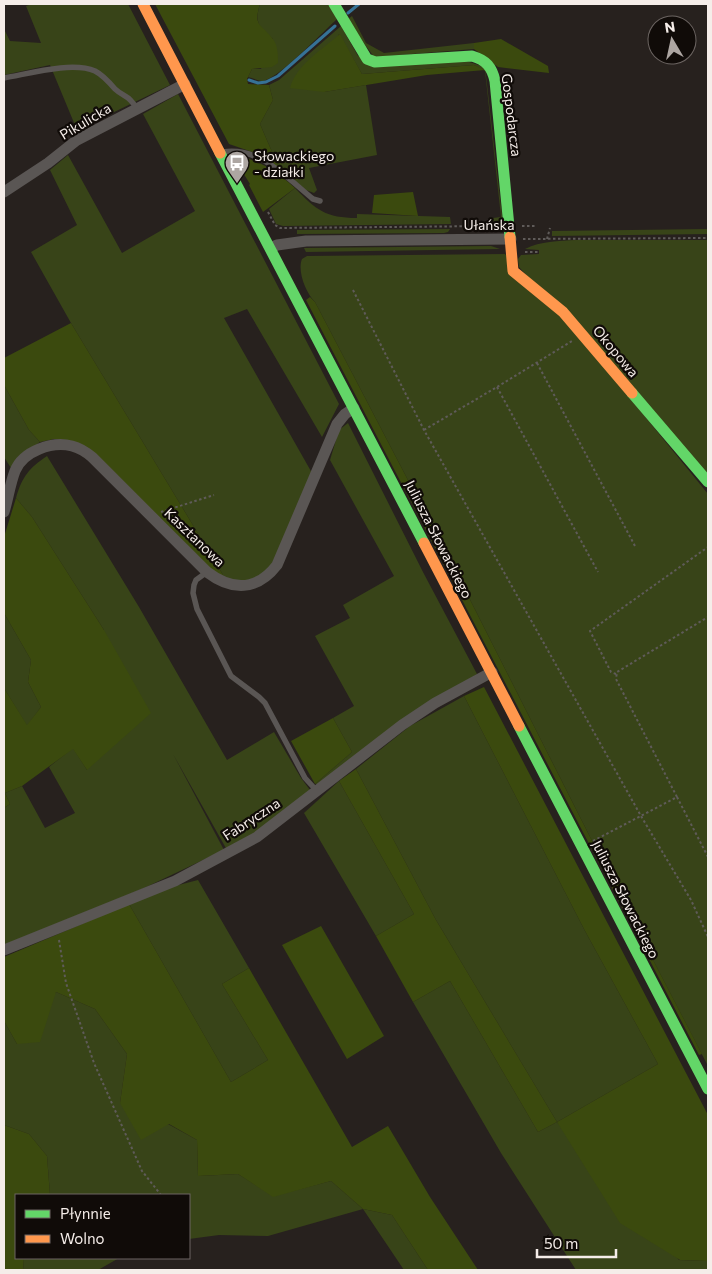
<svg xmlns="http://www.w3.org/2000/svg" width="712" height="1274" font-family="Commissioner,sans-serif">
  <style>
    .green { fill: #384418 }
    .forest { fill: #3b4a0e }
    .lines { fill: none; stroke-linecap: round; stroke-linejoin: round }
    .stream { stroke: #367296; stroke-width: 3 }
    .path { stroke: #5f5b59; stroke-width: 2; stroke-dasharray: 2.5 2.5; stroke-linecap: butt }
    .lane { stroke: #5a5654; stroke-width: 5.5 }
    .street { stroke: #5a5654; stroke-width: 11 }
    .fast { stroke: #63d668; stroke-width: 11 }
    .slow { stroke: #ff974d; stroke-width: 11 }
    .labels { text-anchor: middle; dominant-baseline: central; stroke-width: 4.5; stroke-linejoin: round; paint-order: stroke }
    .street-label { font-size: 14px; fill: #f5ede9; stroke: #100b08 }
    .poi-label { font-size: 14px; fill: #f5ede9; stroke: #100b08; text-anchor: start }
  </style>
  <rect width="100%" height="100%" fill="#27211e"/>
  <path class="green" d="M32 4H128L170 85 77 130 50 65 4 75V29L10 41 41 43 26 6Z
    M260 4H329L337 19C324 31 278 79 263 81 259 81 252 78 248 77L252 69H261L273 39C259 27 254 23 260 4Z
    M352 16 366 43 384 53 474 43V49L374 57 347 20Z
    M341 26 358 56 466 61 485 67 503 224H494L493 218 501 217 485 71 474 65 362 74 339 34 324 92 366 85 377 155 309 168 317 190 314 193 306 190 279 168 260 124 273 100 269 85 279 80Z
    M178 94 339 404 322 437 247 309 224 318 312 473 272 568 253 580H226L71 323 31 252 77 225 50 170 68 155 122 253 195 211 143 114Z
    M295 188C316 210 326 218 357 218V214L450 217 451 224 283 226 276 224 269 209Z
    M450 229 448 232 444 233 297 234V230Z
    M708 229V234L552 236V231Z
    M576 240H708V476L519 267 518 259 521 255 539 254V250L525 249C541 241 558 241 576 240Z
    M491 246 500 249 306 252 304 248Z
    M505 254 573 328 708 494V1066L625 906 456 572 315 302C306 293 297 271 302 259L307 256Z
    M4 385 29 430 40 442 18 458 11 468 4 457Z
    M348 423 424 574 477 674 321 784H315L352 752 333 718 354 706 315 636 350 618 343 605 394 576 330 460 339 430Z
    M47 456 139 607 227 760 274 732 301 778 310 790 264 829 227 850 173 754 224 850 142 889 4 945V808L10 804 5 793 22 786 45 828 75 813 49 767 73 748 87 770 104 630 32 517 16 498C22 477 29 468 47 456Z
    M4 613 31 660 28 682 41 707 27 726 4 688Z
    M464 696 585 931 658 1064 557 1122 679 1260 708 1261V1270H576L501 1153 413 1002 450 981 538 1132 557 1122 436 920 356 769 410 726Z
    M339 781 414 914 376 936 304 813Z
    M198 880 249 968 222 984 268 1060 231 1082 129 904 167 888Z
    M56 992 95 1009 127 1054 120 1103 168 1124 197 1140 198 1176 238 1174 273 1196 331 1181 363 1209 392 1215 428 1270H404L363 1209 268 1236 219 1235 189 1239V1195H50L47 1156 29 1134 4 1125V1021L17 1044Z
    M24 1258H119L98 1270H23Z"/>
  <path class="forest" d="M155 4H260C253 27 261 23 273 39 278 46 278 55 278 63L272 67 252 69 247 79 248 84 269 85 273 100 260 124 279 168 261 155 229 144Z
    M340 34 362 74 474 65 485 70 427 75 324 92 290 88C296 65 323 49 340 34Z
    M501 39 548 66 549 73 498 67 474 49V43Z
    M241 156C263 163 279 173 295 188L263 212 249 185 250 184 235 160 236 157Z
    M413 192 418 216 372 213 374 195Z
    M310 297 315 302 456 572 625 906 702 1054 699 1055 306 300Z
    M71 323 226 580 213 574 66 440 54 439 40 442 29 430 4 385V358Z
    M16 498 32 517 104 630 151 713 87 770 73 749 22 786 5 793 10 804 4 808V688L27 725 41 707 28 682 31 660 4 613V537Z
    M484 687 708 1115V1261L680 1260 620 1223 557 1122 538 1132 450 981 413 1002 376 936 414 914 339 781 356 769 436 920 557 1122 658 1064 585 931 464 696Z
    M333 718 352 752 315 784 291 741Z
    M129 904 231 1082 268 1060 222 984 249 968 352 1147 388 1126 430 1197 478 1270H428L392 1215 363 1209 331 1181 273 1197 238 1174 198 1176 197 1140 169 1124 141 1140 120 1103 127 1054 95 1009 56 992 40 1042 17 1044 4 1021V957Z
    M321 926 384 1036 347 1059 282 945Z
    M4 1125 29 1134 47 1156 50 1195H16V1258H24L23 1270H4Z"/>
  <g class="lines">
    <path class="stream" d="M348 13 359 4
      M249 80 258 83 266 82 278 76 335 26"/>
    <path class="path" d="M268 212 275 225 280 228 494 226
      M488 219 490 226
      M522 226H537
      M523 239 708 238
      M547 239 550 228
      M525 252H538
      M353 290 424 430 641 816 691 900 708 937
      M537 363 635 546
      M497 387 598 572
      M424 430 497 387 572 341
      M161 512 214 495
      M616 674 611 672 590 631 708 547
      M677 797 708 857
      M593 841 677 797 616 679 617 672 708 617
      M59 940 66 983 94 1063 142 1171 161 1195"/>
    <path class="lane" d="M4 78C28 74 72 61 95 71 103 75 109 82 115 89 125 98 129 95 137 109
      M223 152C259 146 287 178 313 199L320 201
      M207 572 196 580 194 585 193 593 197 609 231 676 259 697 265 703 305 778 317 791"/>
    <path class="street" d="M4 192 48 163 77 140 185 84
      M271 248 277 245 306 241 511 239
      M4 512C8 499 10 484 15 471 23 451 52 441 72 446 80 448 86 452 92 457L207 572C232 591 257 591 277 565L337 424 345 414 354 408
      M4 950 175 881 257 837 402 725 435 703 492 672"/>
    <path class="fast" d="M334 4 367 59 375 62 472 56C486 60 492 67 495 81L510 237
      M220 153 424 543
      M632 393 708 482
      M519 726 708 1089"/>
    <path class="slow" d="M143 4 220 153
      M510 237 513 271 563 312 632 393
      M424 543 519 726"/>
  </g>
  <defs>
    <symbol id="bus-pin" viewBox="-11 -11 22 30"><path d="M0 17L-7.5 6A9.5 9.5 0 1 1 7.5 6Z" fill="#ada6a2" stroke="#100b08"/><path d="M-5-6H5V4H4V6H2V4H-2V6H-4V4H-5ZM-3.5-4V0h7V-4ZM-3.5 1.2v1.5H-2V1.2ZM2 1.2v1.5H3.5V1.2Z" fill="#fff"/></symbol>
  </defs>
  <g fill-rule="evenodd">
    <use href="#bus-pin" x="223" y="149" width="28" height="38"/>
  </g>
  <g class="labels">
    <g class="street-label">
      <text transform="translate(512 115) rotate(83)">Gospodarcza</text>
      <text transform="translate(85 121) rotate(-31)">Pikulicka</text>
      <text x="489" y="224">Ułańska</text>
      <text transform="translate(616 351) rotate(50)">Okopowa</text>
      <text transform="translate(195 537) rotate(44)">Kasztanowa</text>
      <text transform="translate(439 539) rotate(63)">Juliusza Słowackiego</text>
      <text transform="translate(251 819) rotate(-33)">Fabryczna</text>
      <text transform="translate(626 899) rotate(63)">Juliusza Słowackiego</text>
    </g>
    <g class="poi-label">
      <text x="254" y="155">Słowackiego<tspan x="254" dy="16">- działki</tspan></text>
    </g>
  </g>
  <rect width="712" height="1274" fill="none" stroke="#f5ede9" stroke-width="10"/>
  <rect x="15" y="1194" width="175" height="65" fill="#100b08" stroke="#6c6562"/>
  <rect x="25" y="1210" width="25" height="8" fill="#63d668" stroke="#6c6562"/>
  <text x="60" y="1219" font-size="15" fill="#f5ede9">Płynnie</text>
  <rect x="25" y="1235" width="25" height="8" fill="#ff974d" stroke="#6c6562"/>
  <text x="60" y="1244" font-size="15" fill="#f5ede9">Wolno</text>
  <g transform="translate(672 40) rotate(351)"><circle r="24" fill="#100b08" stroke="#6c6562"/>
  <path d="M0-4L9 19L0 12L-9 19Z" fill="#ada6a2"/>
  <text y="-8" font-size="14" font-weight="bold" text-anchor="middle" fill="#f5ede9">N</text>
  </g>
  <path d="M537 1249v8h79v-8" fill="none" stroke="#f5ede9" stroke-width="2.5"/>
  <text x="544" y="1249" font-size="15" fill="#f5ede9" stroke="#100b08" stroke-width="4" paint-order="stroke">50 m</text>
</svg>
